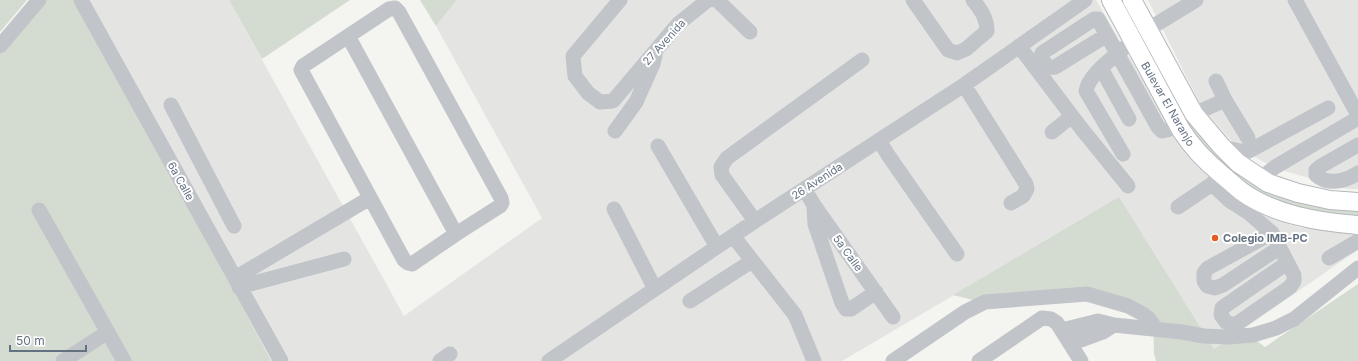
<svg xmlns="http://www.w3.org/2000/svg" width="1358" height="361" font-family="Inter,sans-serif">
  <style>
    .built { fill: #e4e5e3 }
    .green { fill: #d4dbd1 }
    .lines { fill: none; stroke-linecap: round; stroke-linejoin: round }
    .major-casing { stroke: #b4b8bc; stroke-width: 20 }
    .minor { stroke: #c1c4c8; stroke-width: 15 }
    .major { stroke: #fff; stroke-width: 18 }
    .poi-dot { fill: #e15d23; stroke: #fff; stroke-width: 1.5 }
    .labels { text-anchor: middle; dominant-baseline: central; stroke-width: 4; stroke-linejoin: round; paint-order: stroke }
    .street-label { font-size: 11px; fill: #637181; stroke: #fff }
    .poi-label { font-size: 11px; font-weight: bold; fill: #637181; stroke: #fff; text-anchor: start }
  </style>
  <rect width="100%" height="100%" fill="#f4f4f0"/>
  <path class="built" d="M80 0H229L404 316 542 218 436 26 457 0H1096L1172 130 1256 213 1301 228 1358 227V250L1214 349 1119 198 842 361H271Z
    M1148 0H1358V189H1348L1274 168 1235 145 1202 108Z"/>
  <path class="green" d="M0 0H27L0 32Z
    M43 0H80L271 361H0V53Z
    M229 0H350L262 59Z
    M420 0H457L436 26Z
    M1116 0H1122L1172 93 1192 127 1210 148 1231 167 1358 210V215L1332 214 1305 209 1271 198 1240 181 1197 142Z
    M1119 197 1214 349 1242 330 1265 347 1358 284V361H1156L1154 354 1153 320 1096 290 981 302 953 295Z"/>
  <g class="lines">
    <defs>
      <path id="major" d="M1111 0 1181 130C1192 147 1204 160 1220 173 1227 179 1234 185 1241 191 1274 215 1319 222 1358 225
        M1132 0 1194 114 1222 147 1238 163 1268 183 1298 193 1330 200 1358 202"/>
    </defs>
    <use href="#major" class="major-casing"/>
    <path class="minor" d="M81 0 281 361
      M620 0 573 56 575 76 588 93 600 102 613 101 678 24 708 0
      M717 0 750 32
      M913 0 948 50 957 53 966 49 987 31C987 18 981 10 973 0
      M1295 0 1358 115
      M395 8 399 12 501 198 502 203 500 206 456 234 412 264 408 263 404 260 301 70 303 66 389 9Z
      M1147 30 1196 0
      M1107 35 1055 67C1047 69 1044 62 1041 57L1042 53 1094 19H1098L1158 127 1162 131 1167 130 1178 126
      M348 36 456 234
      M0 46 39 0
      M1019 46 1081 128 1128 186
      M1101 68 1129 119
      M1216 81 1225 100 1248 138
      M964 85 1026 184 1027 189 1023 196 1011 203
      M171 105 234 226
      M1194 114 1225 100
      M615 131 636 102 653 64 655 56
      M1052 132 1072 116
      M879 140 888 155 957 254
      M1358 145 1321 166 1316 170V175C1328 186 1346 181 1358 173
      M658 146 717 247
      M1222 147 1240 151H1249L1328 108
      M1123 154 1086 91C1089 74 1112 59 1124 48
      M1221 174 1212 184 1230 201 1249 213 1272 233 1294 275V281L1290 287 1235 325 1226 322 1221 315 1222 308 1287 263
      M1260 179 1275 167 1358 118
      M804 189 814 205 893 317
      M814 206 815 224 842 303 846 309H851L876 292
      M1178 207 1212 184
      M614 209 655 289
      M39 210 124 361
      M755 221 722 175 721 167 727 158 862 60
      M1272 233 1208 268 1204 273V281L1207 286 1215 288 1223 285 1279 248
      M733 236 795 315 814 361
      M1329 258 1358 241
      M235 278 370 198
      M239 287 344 259
      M690 301 752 261
      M1062 330 1098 321 1114 325 1182 332 1204 336 1228 337 1253 335 1276 328 1294 319 1358 268
      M1070 344 1103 332 1114 325
      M63 361 108 332
      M440 361 450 354
      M549 361 755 221 964 85 1085 0
      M893 361 965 312 985 302 1087 294 1128 306 1143 314 1149 319 1156 329
      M979 361 1042 318 1051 319 1057 323 1081 361"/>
    <use href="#major" class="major"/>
  </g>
  <circle class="poi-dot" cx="1215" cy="238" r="4"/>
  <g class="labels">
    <g class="street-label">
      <text transform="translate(664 42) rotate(-48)">27 Avenida</text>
      <text transform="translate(1168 104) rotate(60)">Bulevar El Naranjo</text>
      <text transform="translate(181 181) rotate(61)">6a Calle</text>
      <text transform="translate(817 181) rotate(-33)">26 Avenida</text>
      <text transform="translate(848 253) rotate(54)">5a Calle</text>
    </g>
    <g class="poi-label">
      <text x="1223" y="238">Colegio IMB-PC</text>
    </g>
  </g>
  <path d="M10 345v6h76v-6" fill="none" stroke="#637181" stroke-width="2"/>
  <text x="16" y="345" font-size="12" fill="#637181" stroke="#ffffff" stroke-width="3" paint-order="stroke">50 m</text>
</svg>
